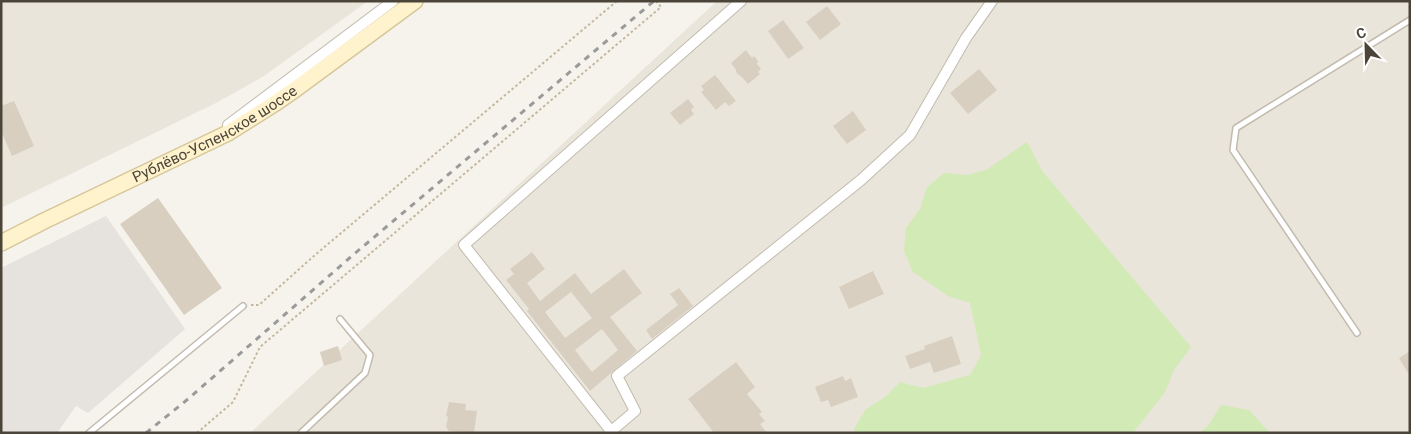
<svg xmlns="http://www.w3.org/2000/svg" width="1411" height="434" font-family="Roboto,sans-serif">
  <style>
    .residential { fill: #eae5da }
    .industrial { fill: #e6e2dd }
    .green { fill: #d2eab5 }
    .building { fill: #d8cfc1; fill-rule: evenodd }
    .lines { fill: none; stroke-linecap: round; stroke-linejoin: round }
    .service-casing { stroke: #c2bbae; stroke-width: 8 }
    .minor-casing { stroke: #c2bbae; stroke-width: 12 }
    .secondary-casing { stroke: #d6c79b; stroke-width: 18 }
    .path { stroke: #c4b79f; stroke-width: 2; stroke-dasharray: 2.5 2.5; stroke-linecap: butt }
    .service { stroke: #fff; stroke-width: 5 }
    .minor { stroke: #fff; stroke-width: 10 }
    .secondary { stroke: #fff3cd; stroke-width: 15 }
    .rail { stroke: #9a9a9a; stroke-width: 3; stroke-dasharray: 6 6; stroke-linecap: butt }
    .labels { text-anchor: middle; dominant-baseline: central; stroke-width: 4.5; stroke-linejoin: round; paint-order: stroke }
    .street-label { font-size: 15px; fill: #4b4439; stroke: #fff }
  </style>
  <rect width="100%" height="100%" fill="#f6f3ec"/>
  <path class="residential" d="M1 1H368L264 76 216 103 1 208Z
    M717 1H1410V433H250Z"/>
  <path class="industrial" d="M106 216 185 329 88 413 76 406 57 433H1V268Z"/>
  <path class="green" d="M1027 142 1043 172 1191 347 1174 370 1165 392 1133 433H855L854 429 865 410 885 397 900 382 923 388 970 375 981 355 970 303 948 296 913 272 904 251 906 228 920 209 927 187 944 173 967 175 986 170Z
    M1221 405 1249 410 1270 433H1199L1208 426Z"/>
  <path class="building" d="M827 6 841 24 820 40 806 22Z
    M783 20 804 48 788 59 768 31Z
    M746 50 752 58 754 56 758 61 757 64 761 69 758 72 760 74 748 84 742 77 740 76 736 72V70L731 63Z
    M979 69 997 90 968 114 950 93Z
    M715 75 736 101 729 106 725 102 716 110 701 92 704 90 701 86Z
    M688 99 694 107 691 110 694 114 680 125 670 113Z
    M14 101 34 146 12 156 1 131V106Z
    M853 111 866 130 847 144 833 126Z
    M158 198 222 288 184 315 120 224Z
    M532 252 545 269 527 283 540 301 575 273 591 294 624 269 642 293 610 317 637 351 590 391 527 311 529 309 506 280 514 274 510 269ZM571 292 592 318 565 338 545 312ZM602 329 618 350 592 372 575 350Z
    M873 271 884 294 849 309 839 287Z
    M679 288 693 306 652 339 646 330 678 305 670 294Z
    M952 336 961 364 934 373 930 362 910 369 905 356 925 349 924 346Z
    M338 346 342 360 324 366 320 352Z
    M1410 351V376L1399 358Z
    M736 362 755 387 747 394 762 412 759 414 765 421 760 424 767 433H714L688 399Z
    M843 376 845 381 851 378 858 397 831 407 828 400 821 402 815 387Z
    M449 402 466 404 465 410 477 411 474 433 449 431 446 427 448 417 446 416Z"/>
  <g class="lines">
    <defs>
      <path id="service" d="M1357 333 1233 150 1236 128 1410 20
        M89 433 243 306
        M301 433 365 373 370 355 340 319"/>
      <path id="minor" d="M228 125 393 1
        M611 431 464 245 741 1
        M609 433 635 411 617 376 861 180 910 135 966 38 992 1"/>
      <g id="secondary">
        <path id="s1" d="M1 243 44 221 228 133 274 104 297 88 415 1"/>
      </g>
    </defs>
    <use href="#service" class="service-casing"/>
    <use href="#minor" class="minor-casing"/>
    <use href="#secondary" class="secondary-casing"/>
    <path class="path" d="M251 305H259L315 255 617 1
      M197 433 233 402 260 347 661 7 656 1"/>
    <use href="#service" class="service"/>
    <use href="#minor" class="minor"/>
    <use href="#secondary" class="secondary"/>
    <path class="rail" d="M146 433 188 399 353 255 654 1"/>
  </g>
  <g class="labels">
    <g class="street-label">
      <text stroke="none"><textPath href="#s1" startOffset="240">Рублёво-Успенское шоссе</textPath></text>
    </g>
  </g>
  <rect width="1411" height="434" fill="none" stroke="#4b4439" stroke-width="5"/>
  <g transform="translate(1366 45) rotate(337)" stroke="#ffffff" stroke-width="4" paint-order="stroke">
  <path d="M0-4L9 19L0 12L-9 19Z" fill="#4b4439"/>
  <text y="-8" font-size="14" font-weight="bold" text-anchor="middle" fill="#4b4439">С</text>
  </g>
</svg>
